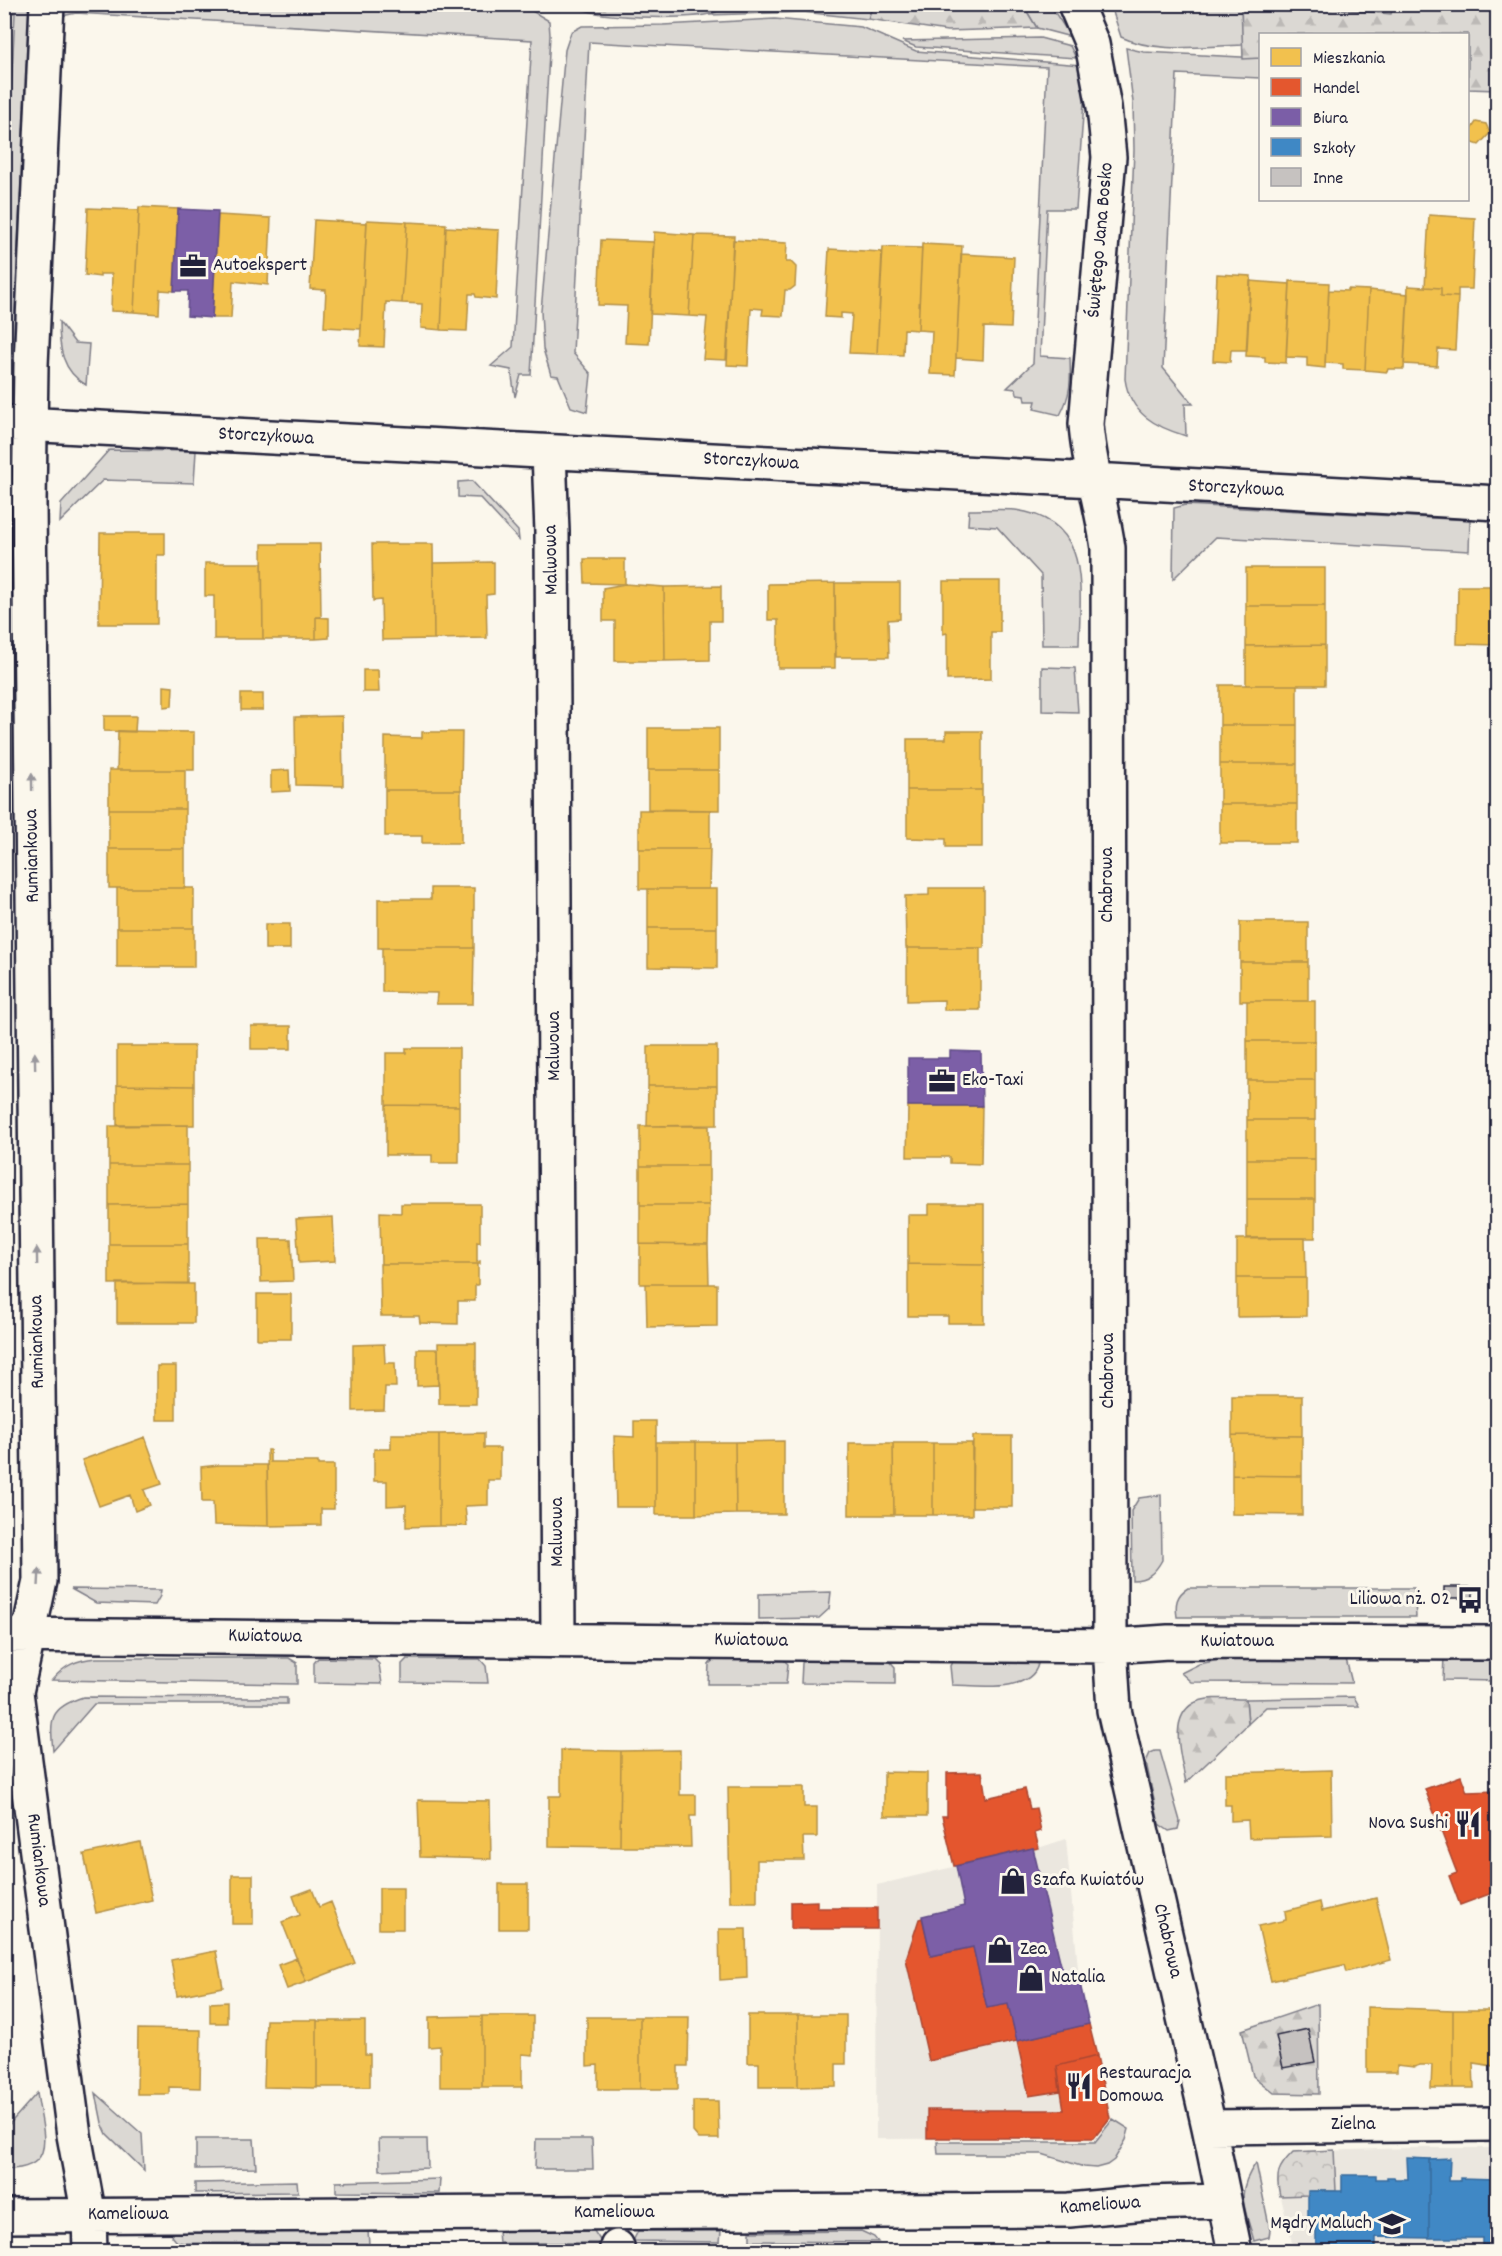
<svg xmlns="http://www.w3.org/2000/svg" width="1502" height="2256" font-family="Dekko,sans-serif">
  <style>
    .built { fill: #ebe7df }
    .grass { fill: #dbd8d3; stroke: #7e7d87; stroke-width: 1.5 }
    .forest { fill: url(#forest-firs); stroke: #7e7d87; stroke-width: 1.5 }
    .park { fill: url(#park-crowns); stroke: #7e7d87; stroke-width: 1.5 }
    .homes { fill: #f2c14e; stroke: #b49148; stroke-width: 1.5 }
    .shops { fill: #e4572e; stroke: #aa4732; stroke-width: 1.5 }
    .offices { fill: #7b5ea7; stroke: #604c87; stroke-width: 1.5 }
    .schools { fill: #3f88c5; stroke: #36699c; stroke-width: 1.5 }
    .building { fill: #c6c2c0; stroke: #22223b; stroke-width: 1.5 }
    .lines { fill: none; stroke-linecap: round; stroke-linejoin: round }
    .minor-casing { stroke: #22223b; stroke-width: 38 }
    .minor { stroke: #fbf7ec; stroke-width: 33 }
    .oneway { fill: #99979c }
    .labels { text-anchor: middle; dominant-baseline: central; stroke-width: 6; stroke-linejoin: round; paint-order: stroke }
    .street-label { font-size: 20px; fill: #22223b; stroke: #fbf7ec }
    .poi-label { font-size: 20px; fill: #22223b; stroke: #fbf7ec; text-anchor: start }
  </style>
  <defs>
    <pattern id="forest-firs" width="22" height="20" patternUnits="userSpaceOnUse" patternTransform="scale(1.5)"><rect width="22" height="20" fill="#dbd8d3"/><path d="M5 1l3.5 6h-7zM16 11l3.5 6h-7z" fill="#bcb9b6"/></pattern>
    <pattern id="park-crowns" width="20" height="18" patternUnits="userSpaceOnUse" patternTransform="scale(1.5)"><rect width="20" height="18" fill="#dbd8d3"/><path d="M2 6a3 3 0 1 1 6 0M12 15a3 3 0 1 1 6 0" fill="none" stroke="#bcb9b6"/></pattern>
  </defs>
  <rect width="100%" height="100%" fill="#fbf7ec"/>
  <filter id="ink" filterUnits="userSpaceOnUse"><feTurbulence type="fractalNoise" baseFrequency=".0167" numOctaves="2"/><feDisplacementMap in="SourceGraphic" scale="12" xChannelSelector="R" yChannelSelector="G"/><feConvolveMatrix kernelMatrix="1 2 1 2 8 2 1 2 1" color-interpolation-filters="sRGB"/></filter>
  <g filter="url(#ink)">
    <path class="built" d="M1066 1839 1079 1979 1110 2118 1094 2138 876 2139 877 1885 1033 1848 1035 1849Z
      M1408 2148H1497V2251H1294L1277 2181 1281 2164 1293 2152Z"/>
    <path class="grass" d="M5 4 26 5 29 9 14 333 9 353 5 354V210L15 13 5 12Z
      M63 4H510L522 5 549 21 550 35 531 375H521L515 397 511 370 491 366 513 347 532 40 76 13 62 16Z
      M1115 4 1241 5 1243 45C1203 46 1157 54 1121 37L1112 9Z
      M731 5H811L822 9 825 5H873L868 19 803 12 709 15Z
      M1023 5H1050L1071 37 1037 28Z
      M1298 5H1394L1391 14Z
      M775 19 861 27 916 51 1081 65 1085 89 1076 209H1047L1040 356 1070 358C1071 380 1071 395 1060 415L1034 409 1036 401H1025L1024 395 1017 394 1016 389 1007 388 1033 363 1047 67 589 42 573 353 591 374 587 412 571 407 558 376 551 375 543 349 541 311 565 50 571 32 582 26 663 25Z
      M1040 38 1070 46 1076 58 916 47 902 41Z
      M1126 48 1144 52 1260 58V78L1177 74 1163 368 1193 404H1185L1186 436C1156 427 1130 414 1125 379L1134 150 1133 102Z
      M59 322 75 343 89 344 86 385C62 371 59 348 59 322Z
      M109 450 196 451 194 483 103 480 60 522 61 504Z
      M472 481 518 531 519 540 480 498 458 497V482Z
      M1185 505 1470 520 1469 551 1216 537 1173 579 1174 508Z
      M969 510C984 510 1000 509 1015 510 1092 520 1080 587 1079 645H1042L1041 575 997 527 968 525Z
      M1042 667 1075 668 1078 712 1042 711Z
      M1161 1495 1162 1560C1155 1573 1147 1580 1132 1580L1131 1511 1139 1498Z
      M1188 1588H1414L1416 1617H1177C1175 1604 1176 1595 1188 1588Z
      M71 1589 161 1590 160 1596 155 1605 96 1603Z
      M831 1592 829 1609 819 1618 759 1619V1594Z
      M1444 1657 1497 1658V1681L1443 1680Z
      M96 1658H289L297 1663V1684L52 1680C65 1665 76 1660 96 1658Z
      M318 1658 374 1659 379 1664 382 1684 314 1683V1663Z
      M716 1658H781L788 1664 786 1684H708L709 1664Z
      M887 1658 895 1667V1684L801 1683 802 1663 808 1659Z
      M407 1659H480L486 1666 488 1683 402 1682V1664Z
      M1346 1659 1352 1683 1191 1682 1181 1673 1199 1664 1219 1660Z
      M953 1660H1022L1038 1664C1031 1694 976 1685 952 1685L950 1666Z
      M83 1697 287 1698V1704H94L53 1751C50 1719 49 1708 83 1697Z
      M1354 1697 1359 1706 1266 1707 1248 1724 1246 1699Z
      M1155 1751H1160L1180 1821 1178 1829 1169 1831 1159 1824 1146 1762 1150 1753Z
      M37 2093C42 2131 60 2170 5 2169V2129Z
      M96 2093 142 2134 144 2170 107 2134 102 2123Z
      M1113 2119 1129 2129 1126 2140 1114 2160 1107 2165 1096 2168 1084 2167 1042 2154H938L937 2142H1095Z
      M196 2139H254L256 2168 196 2169Z
      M379 2139H427L428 2168 380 2170Z
      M536 2139H592L593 2169H535Z
      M1256 2163 1270 2230 1269 2237 1254 2241C1245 2207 1234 2194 1256 2163Z
      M440 2179 439 2193 336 2192V2182Z
      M297 2181 298 2192 195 2193V2183Z
      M173 2230 368 2231 369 2244 184 2243 177 2242 172 2236Z
      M498 2231H594L602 2243H499Z
      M638 2231H721L720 2242 633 2241Z
      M861 2231 874 2237 878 2242 750 2241V2232Z"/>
    <path class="forest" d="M575 5V4L731 5C724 8 717 12 709 14 688 20 588 19 575 5Z
      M873 5H1023L1037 28 947 31 868 19Z
      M1241 5H1298L1391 14 1394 5H1497V90L1468 89V34H1260V58L1243 59Z
      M1246 1699 1248 1724 1186 1783C1182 1760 1167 1718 1194 1703 1208 1696 1231 1699 1246 1699Z
      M1318 2004 1319 2094 1274 2093 1253 2076 1242 2030Z"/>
    <path class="park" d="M1334 2150 1336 2191H1309L1308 2195 1280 2196C1275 2174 1278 2167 1293 2152Z"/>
    <path class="homes" d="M1476 122 1486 124 1490 133 1479 145 1470 142V131Z
      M139 207 178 209 174 291 160 290 159 314 134 312Z
      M88 208 139 210 134 312 111 311 112 274H100V277L85 275Z
      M218 215 271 218 268 285 233 281 231 318H212Z
      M1429 215 1475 218 1472 289H1458V297L1441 296V288L1425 287Z
      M314 220 367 223 361 329 324 327 326 290 310 289Z
      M367 220 407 222 402 303 386 302 384 347 360 346Z
      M407 222 446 224 441 330 421 328 422 304 402 303Z
      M446 227 499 230 496 299 476 297 475 294H469L467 331 441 330Z
      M654 232 694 235 689 316 650 314Z
      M694 235 734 236 726 360 703 359 707 317 689 316Z
      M601 240 654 242 649 344 625 343 627 306 598 305Z
      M733 240 787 243 786 262H791L796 267 795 286 790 290H785L783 316 762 315 763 309 751 308 748 366 727 365Z
      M922 244 962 246 955 375 930 374 932 331 918 330Z
      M883 247 922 248 918 330 904 329 903 355 877 354Z
      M829 249 882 252 877 354 849 353 852 314 841 313V318L825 317Z
      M961 254 1014 257 1011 328 984 327 983 360 956 358Z
      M1217 274 1251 276 1247 350H1231L1230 362 1213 361Z
      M1250 281 1290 284 1286 363 1265 362V357L1246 356Z
      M1290 281 1329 283 1325 368 1307 366V358L1286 357Z
      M1408 286 1441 288V296L1458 297 1455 350 1438 349 1437 366 1404 364Z
      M1348 289 1369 290 1365 370 1343 369V364L1325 363 1329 290 1348 291Z
      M1369 290 1408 294 1404 369H1388L1387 372 1365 370Z
      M100 533H165V555H157V624H99Z
      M262 544H320L321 617H316V639H263Z
      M372 544H433L434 639 382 640 381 600 373 601Z
      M584 559H625V584L585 583Z
      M494 562V594L486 595 487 638 434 639 433 563Z
      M205 563H262L263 639H214V596H205Z
      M1246 568H1325V606H1246Z
      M943 581H1000V632H991V679L947 680V633L943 634Z
      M835 583H900V619L888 620 889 657H836Z
      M835 583V668H778V620H768V584Z
      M625 584 664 587 665 661H615V621H603V588Z
      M721 586V621H710V660L665 661 664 587Z
      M1458 586H1498V645L1457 644Z
      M1246 606H1325V645L1246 646Z
      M316 617 329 618V638L316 639Z
      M1325 645V685H1246V646Z
      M363 670H378L379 692H363Z
      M1220 685H1297V725H1220Z
      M164 686 173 687 172 706 164 707Z
      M241 694H263V710H241Z
      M104 716H136L135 732 104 731Z
      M342 716 343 786 296 785 295 717Z
      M1220 725H1297V764H1220Z
      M648 728H719V770H648Z
      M118 731 194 732V770H117Z
      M946 731H982V790H907V739H946Z
      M422 732H462L461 790H385V737L422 738Z
      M1220 764H1297V804H1220Z
      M109 770H185V809H109Z
      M289 770 290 791 271 792V771Z
      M648 770H719V810L648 809Z
      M385 790H461V843H422V836H385Z
      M907 790H982V847H946V839L907 838Z
      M1220 804H1297V843H1220Z
      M109 809H185V849H109Z
      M639 810H710V849H639Z
      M109 849H185V888H109Z
      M639 849H710L709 889H639Z
      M117 888H194V928H117Z
      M431 888H474V948H378V899H431Z
      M929 888H984V948H906L905 896 929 895Z
      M648 889H717V928H648Z
      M1240 922H1308V962H1240Z
      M265 924H290V949H265Z
      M117 928H194V967H117Z
      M648 928H717V968L648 967Z
      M382 948H474L473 1004H436L437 993 382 992Z
      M907 948H980V1010H944V1000L907 1001Z
      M1240 962H1308V1001H1240Z
      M1247 1001H1315V1041H1247Z
      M251 1026H291V1049H251Z
      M1247 1041H1315V1080H1247Z
      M117 1046H194V1086L117 1085Z
      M648 1046H717V1086H648Z
      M406 1048H459V1106L386 1105V1053H406Z
      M1247 1080H1315V1120H1247Z
      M117 1085 194 1086V1125H117Z
      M648 1086H717V1125L647 1126Z
      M386 1105 459 1106V1163H432V1155H386Z
      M908 1106H982L981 1164 950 1163V1157H907Z
      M1247 1120H1315V1159H1247Z
      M188 1125V1165H109V1126Z
      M640 1126H709V1166H640Z
      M1247 1159H1315V1199H1247Z
      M109 1165H188V1204L109 1205Z
      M640 1166H709V1205H640Z
      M1247 1199H1315V1238H1247Z
      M188 1204V1244H109V1205Z
      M401 1204H480V1242L477 1241V1262L480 1261V1264H381L380 1212 401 1213Z
      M929 1204H984V1265L908 1264V1215H929Z
      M640 1205H709L708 1245 640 1244Z
      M333 1217 335 1261 299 1263 296 1219Z
      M1305 1238 1306 1278H1237V1239Z
      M260 1239H291L293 1281 261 1282Z
      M109 1244H188V1283L109 1284Z
      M640 1244 708 1245 709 1284H640Z
      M380 1264H478V1285H475V1301H458V1324L420 1323 419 1316H381Z
      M908 1264 984 1265V1323H948V1316H908Z
      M1237 1278H1306V1316L1237 1317Z
      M117 1283 194 1284V1323H117Z
      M646 1284H717V1326L647 1327Z
      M257 1294H291V1339H257Z
      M438 1343H476V1404H439Z
      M384 1344 385 1363H395L396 1387H385L384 1410 353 1411V1345Z
      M417 1349H438V1385L417 1386Z
      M157 1366H176V1420H157Z
      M1232 1396H1302V1436L1232 1435Z
      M634 1421H656V1507H616L614 1436 634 1437Z
      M484 1433V1448H500V1480H488V1505L465 1506 467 1526H439V1434Z
      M391 1434H439V1526L406 1527V1505L387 1506V1481H374V1449H391Z
      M1232 1435 1302 1436V1476L1232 1475Z
      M973 1436H1012V1507H972Z
      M145 1437 162 1484 144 1490 150 1505 135 1511 130 1495 99 1506 82 1460Z
      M784 1441V1514H736L735 1442Z
      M656 1442H696V1515H656Z
      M696 1442H735L736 1514 696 1515Z
      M849 1443H893L894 1515H849Z
      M893 1443H933V1515H894Z
      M933 1443H972V1515H933Z
      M267 1450H270V1462H318V1465H334V1509H321V1525L268 1526Z
      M219 1465H267L268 1526 214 1525 213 1502H202L201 1467Z
      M1232 1475 1302 1476V1515L1232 1514Z
      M561 1750 621 1751 620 1847 549 1846V1796H561Z
      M680 1750V1795H696V1816H690L691 1847H620L621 1751Z
      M1331 1770 1332 1836 1249 1838 1248 1820 1231 1821V1805H1225V1773Z
      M884 1772 927 1773V1816H884Z
      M728 1787H804V1807H817V1837H803L804 1860H757V1902H730Z
      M418 1800 490 1801 491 1859 420 1857Z
      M140 1842 152 1900 96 1913 84 1854Z
      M232 1875H253V1924H232Z
      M499 1884H528V1929H499Z
      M379 1888H403V1929H379Z
      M312 1889 319 1907 331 1902 355 1963 306 1982 282 1922 300 1915 293 1896Z
      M1376 1898 1391 1960 1346 1972 1344 1965 1271 1981 1258 1926 1286 1920 1285 1911 1320 1902 1322 1911Z
      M719 1929H746L747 1978 720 1980Z
      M216 1951 223 1987 177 1996 171 1960Z
      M297 1958 306 1982 287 1989 278 1965Z
      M227 2002V2023H210V2003Z
      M1367 2007 1453 2010V2088H1431L1432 2065H1420L1414 2067 1397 2065V2072H1367Z
      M1453 2010H1498V2077H1493V2066L1473 2063 1474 2088H1453Z
      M748 2015H798V2087H759V2063H748Z
      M798 2015H846V2064H836V2086L798 2087Z
      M482 2016H533V2055L522 2054V2087H482Z
      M482 2016V2087H440V2046L429 2047V2017Z
      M587 2017H640V2089H598V2065L587 2066Z
      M640 2017H689L688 2066H678V2089H640Z
      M266 2020H317V2088L264 2087Z
      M317 2021H365V2054H370V2087H317Z
      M138 2029 201 2030 200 2088 169 2087V2094H137Z
      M693 2101H718L719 2139H699L693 2132Z"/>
    <path class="shops" d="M982 1772 986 1798 1025 1789 1030 1809 1036 1808 1041 1831 1035 1833 1039 1848 1034 1849 1033 1848 954 1866 942 1816H947V1773Z
      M1461 1776 1467 1792 1497 1791 1498 1781V1879L1495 1892 1460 1905 1449 1876 1457 1873 1425 1789Z
      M817 1901V1908H877V1929H791V1902Z
      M922 1918 931 1956 973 1947 987 2008 1008 2004 1017 2041 929 2061 906 1959 919 1919Z
      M1089 2024 1097 2056 1057 2066 1060 2091 1029 2096 1017 2041Z
      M1097 2056 1110 2118 1094 2138H927V2110H1064L1057 2066Z"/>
    <path class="offices" d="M178 209 218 211 212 318 187 316 188 291H174Z
      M950 1051 981 1052 982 1106H908V1058H950Z
      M1033 1848 1065 1982 1079 1979 1089 2024 1017 2041 1008 2004 987 2008 973 1947 931 1956 922 1916 964 1906 956 1866Z"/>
    <path class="schools" d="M1407 2158 1429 2159V2238L1376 2237V2248H1316V2218L1308 2219V2191H1342V2175H1376V2179H1387V2177H1394L1395 2179H1408Z
      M1450 2158 1449 2181H1460V2178L1498 2179V2247H1482V2238H1429V2159Z
      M1465 2247H1498V2252H1465Z"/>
    <path class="building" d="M1444 1587H1473V1598H1444Z
      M1308 2029 1315 2062 1283 2068 1276 2036Z"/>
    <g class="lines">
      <defs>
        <path id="minor" d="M47 4 31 365 29 503 40 1581 16 1692 74 2135 89 2216 90 2252
          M1075 4 1092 44 1104 107 1109 157 1086 424C1089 466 1102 506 1108 548L1110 1646 1114 1710 1209 2127 1235 2252
          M4 423 1094 480 1498 503
          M549 452 552 532 558 1639
          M4 1635 1110 1646 1168 1642 1498 1643
          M1209 2127 1498 2124
          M4 2216 1069 2210 1145 2203 1224 2201
          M617 2252V2247"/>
      </defs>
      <use href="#minor" class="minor-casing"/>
      <use href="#minor" class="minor"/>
    </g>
    <defs><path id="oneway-solid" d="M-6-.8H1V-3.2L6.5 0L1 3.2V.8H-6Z" transform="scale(1.5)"/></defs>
    <g class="oneway">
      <use href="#oneway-solid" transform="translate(32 782) rotate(-91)"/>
      <use href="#oneway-solid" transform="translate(35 1061) rotate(-91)"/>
      <use href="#oneway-solid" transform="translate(37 1256) rotate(-91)"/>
      <use href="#oneway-solid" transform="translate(39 1577) rotate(-87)"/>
    </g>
  </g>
  <defs>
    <symbol id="office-bare" viewBox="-9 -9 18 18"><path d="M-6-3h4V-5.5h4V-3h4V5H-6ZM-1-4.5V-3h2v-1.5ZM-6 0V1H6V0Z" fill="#22223b" stroke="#fbf7ec" stroke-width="2.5" paint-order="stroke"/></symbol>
    <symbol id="bus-bare" viewBox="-9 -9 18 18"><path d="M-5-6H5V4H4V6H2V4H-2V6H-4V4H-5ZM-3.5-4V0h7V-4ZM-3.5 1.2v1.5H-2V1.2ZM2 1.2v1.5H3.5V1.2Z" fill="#22223b" stroke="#fbf7ec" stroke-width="2.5" paint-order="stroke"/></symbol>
    <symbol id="restaurant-bare" viewBox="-9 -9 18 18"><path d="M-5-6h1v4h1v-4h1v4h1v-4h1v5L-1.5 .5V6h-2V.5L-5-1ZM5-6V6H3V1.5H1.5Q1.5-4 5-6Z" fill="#22223b" stroke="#fbf7ec" stroke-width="2.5" paint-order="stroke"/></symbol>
    <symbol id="shop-bare" viewBox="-9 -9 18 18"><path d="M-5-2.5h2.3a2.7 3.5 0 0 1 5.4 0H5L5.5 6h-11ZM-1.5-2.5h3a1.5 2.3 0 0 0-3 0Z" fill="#22223b" stroke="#fbf7ec" stroke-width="2.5" paint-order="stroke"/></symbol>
    <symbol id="school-bare" viewBox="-9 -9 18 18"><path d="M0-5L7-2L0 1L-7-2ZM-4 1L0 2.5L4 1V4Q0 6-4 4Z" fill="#22223b" stroke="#fbf7ec" stroke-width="2.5" paint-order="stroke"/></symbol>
  </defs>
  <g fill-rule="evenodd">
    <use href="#office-bare" x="174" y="247" width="38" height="38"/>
    <use href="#office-bare" x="923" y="1062" width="38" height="38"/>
    <use href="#bus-bare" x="1451" y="1581" width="38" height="38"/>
    <use href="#restaurant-bare" x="1449" y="1805" width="38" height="38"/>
    <use href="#shop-bare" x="994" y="1862" width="38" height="38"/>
    <use href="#shop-bare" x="981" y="1931" width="38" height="38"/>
    <use href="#shop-bare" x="1012" y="1959" width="38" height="38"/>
    <use href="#restaurant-bare" x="1060" y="2067" width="38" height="38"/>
    <use href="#school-bare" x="1373" y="2205" width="38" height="38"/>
  </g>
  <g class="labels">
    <g class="street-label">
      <text transform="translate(1101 240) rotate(-85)">Świętego Jana Bosko</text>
      <text transform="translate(266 437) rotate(3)">Storczykowa</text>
      <text transform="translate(751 462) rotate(3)">Storczykowa</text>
      <text transform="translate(1236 489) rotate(3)">Storczykowa</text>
      <text transform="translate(552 560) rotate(-91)">Malwowa</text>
      <text transform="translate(33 856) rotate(-91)">Rumiankowa</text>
      <text transform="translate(1108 885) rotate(-90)">Chabrowa</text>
      <text transform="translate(555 1046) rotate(-90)">Malwowa</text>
      <text transform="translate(38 1342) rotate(-91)">Rumiankowa</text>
      <text transform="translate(1109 1371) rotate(-90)">Chabrowa</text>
      <text transform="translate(558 1532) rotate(-90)">Malwowa</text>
      <text transform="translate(265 1637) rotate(1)">Kwiatowa</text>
      <text transform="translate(751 1641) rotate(1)">Kwiatowa</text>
      <text x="1237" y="1642">Kwiatowa</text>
      <text transform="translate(38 1860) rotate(83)">Rumiankowa</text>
      <text transform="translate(1167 1941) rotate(77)">Chabrowa</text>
      <text x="1353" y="2125">Zielna</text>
      <text transform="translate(1100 2206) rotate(-4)">Kameliowa</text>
      <text x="614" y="2213">Kameliowa</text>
      <text x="128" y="2215">Kameliowa</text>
    </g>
    <g class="poi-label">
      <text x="213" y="266">Autoekspert</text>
      <text x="962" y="1081">Eko-Taxi</text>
      <text x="1450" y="1600" text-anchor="end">Liliowa nż. 02</text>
      <text x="1448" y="1824" text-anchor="end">Nova Sushi</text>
      <text x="1033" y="1881">Szafa Kwiatów</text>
      <text x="1020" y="1950">Zea</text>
      <text x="1051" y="1978">Natalia</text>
      <text x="1099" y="2074">Restauracja<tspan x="1099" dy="23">Domowa</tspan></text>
      <text x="1372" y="2224" text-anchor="end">Mądry Maluch</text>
    </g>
  </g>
  <rect width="1502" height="2256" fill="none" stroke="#fbf7ec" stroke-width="24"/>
  <rect x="12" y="12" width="1478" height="2232" fill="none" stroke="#22223b" stroke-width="2" filter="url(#ink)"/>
  <rect x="1259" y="33" width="210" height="168" fill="#fbf7ec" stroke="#a4a2a5" stroke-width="1.5"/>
  <rect x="1271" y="48" width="30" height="18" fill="#f2c14e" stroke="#a4a2a5" stroke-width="1.5"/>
  <text x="1313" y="63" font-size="18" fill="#22223b">Mieszkania</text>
  <rect x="1271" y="78" width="30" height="18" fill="#e4572e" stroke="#a4a2a5" stroke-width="1.5"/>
  <text x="1313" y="93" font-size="18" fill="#22223b">Handel</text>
  <rect x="1271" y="108" width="30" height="18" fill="#7b5ea7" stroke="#a4a2a5" stroke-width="1.5"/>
  <text x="1313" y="123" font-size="18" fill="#22223b">Biura</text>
  <rect x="1271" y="138" width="30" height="18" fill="#3f88c5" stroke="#a4a2a5" stroke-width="1.5"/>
  <text x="1313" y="153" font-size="18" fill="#22223b">Szkoły</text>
  <rect x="1271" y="168" width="30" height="18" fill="#c6c2c0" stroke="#a4a2a5" stroke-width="1.5"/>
  <text x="1313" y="183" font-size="18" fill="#22223b">Inne</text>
</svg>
